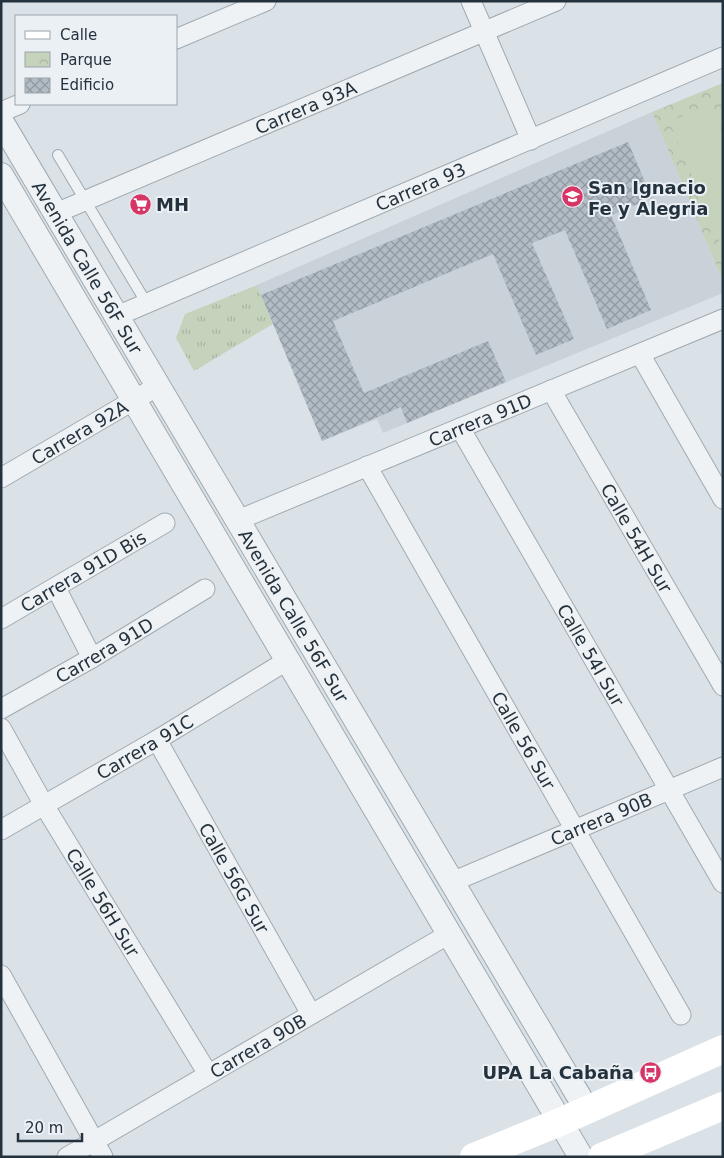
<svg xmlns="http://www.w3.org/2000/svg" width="724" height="1158" font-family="'DejaVu Sans',sans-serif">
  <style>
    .built { fill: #c9d1d9 }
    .grass { fill: url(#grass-tufts) }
    .park { fill: url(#park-crowns) }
    .garden { fill: #c5d2bc }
    .building { fill: url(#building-cross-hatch) }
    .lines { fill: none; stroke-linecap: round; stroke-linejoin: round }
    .service-casing { stroke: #a0aab1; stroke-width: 12 }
    .minor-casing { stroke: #a0aab1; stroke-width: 21 }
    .tertiary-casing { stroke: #a0aab1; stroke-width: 26 }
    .service { stroke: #eef2f5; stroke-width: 10 }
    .minor { stroke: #eef2f5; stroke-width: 19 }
    .tertiary { stroke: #eef2f5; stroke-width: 24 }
    .secondary { stroke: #fff; stroke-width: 28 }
    .labels { text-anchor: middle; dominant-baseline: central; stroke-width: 4; stroke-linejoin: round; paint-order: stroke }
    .street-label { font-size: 18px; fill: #24323e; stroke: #ebf0f5 }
    .poi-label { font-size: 18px; font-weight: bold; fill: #24323e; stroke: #ebf0f5; text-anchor: start }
  </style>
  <defs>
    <pattern id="grass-tufts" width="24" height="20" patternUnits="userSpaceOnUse" patternTransform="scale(1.25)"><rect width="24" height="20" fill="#c5d2bc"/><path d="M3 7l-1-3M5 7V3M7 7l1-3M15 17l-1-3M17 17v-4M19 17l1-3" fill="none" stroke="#a9b5a3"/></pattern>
    <pattern id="park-crowns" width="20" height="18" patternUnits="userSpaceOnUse" patternTransform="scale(1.25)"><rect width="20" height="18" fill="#c5d2bc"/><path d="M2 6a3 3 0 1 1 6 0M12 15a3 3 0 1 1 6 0" fill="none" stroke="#a9b5a3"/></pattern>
    <pattern id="building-cross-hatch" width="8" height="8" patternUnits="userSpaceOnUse" patternTransform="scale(1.25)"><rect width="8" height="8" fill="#b2bcc4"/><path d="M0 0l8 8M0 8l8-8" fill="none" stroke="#9199a1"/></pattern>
  </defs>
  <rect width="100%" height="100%" fill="#dbe2e7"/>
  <path class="built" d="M652 112 723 282V293L383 433 377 419 322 441 257 285Z"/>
  <path class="grass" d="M257 285 273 324 194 371 176 338 185 314Z"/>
  <path class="park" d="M723 83V282L652 112Z"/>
  <path class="garden" d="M710 105 723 133V186L701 196 669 122Z
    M723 192V250L702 201Z"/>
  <path class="building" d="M628 142 652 198 611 215 651 310 607 329 565 230 532 243 574 339 536 355 493 254 333 321 364 393 488 341 506 382 407 423 401 407 322 441 261 295Z"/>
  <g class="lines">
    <defs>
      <path id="service" d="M58 155 147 304"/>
      <g id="minor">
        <path d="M471 1 531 140"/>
        <path d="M176 39 266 1"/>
        <path d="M1 112 20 104"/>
        <path id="s1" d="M56 213 556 1"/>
        <path id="s2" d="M117 316 723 57"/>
        <path d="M640 354 723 499"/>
        <path id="s3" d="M551 390 723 686"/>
        <path id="s4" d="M460 428 723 883"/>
        <path id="s5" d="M367 466 681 1015"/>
        <path id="s6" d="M1 478 158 386"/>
        <path id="s7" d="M238 520 723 319"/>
        <path d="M56 588 92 658"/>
        <path id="s8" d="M1 619 165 523"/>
        <path id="s9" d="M1 709 92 658 205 589"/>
        <path id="s10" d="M1 728 44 805 208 1074"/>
        <path id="s11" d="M157 740 311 1014"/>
        <path id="s12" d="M1 830 157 740 288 660"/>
        <path id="s13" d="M452 882 723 767"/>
        <path d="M1 975 103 1157"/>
        <path id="s14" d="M67 1157 449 934"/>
      </g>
      <g id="tertiary">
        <path id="s15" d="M1 121 587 1110"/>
        <path d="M1 175 581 1157"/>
      </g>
    </defs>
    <use href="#service" class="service-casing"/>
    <use href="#minor" class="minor-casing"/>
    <use href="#tertiary" class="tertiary-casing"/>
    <use href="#service" class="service"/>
    <use href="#minor" class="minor"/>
    <use href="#tertiary" class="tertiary"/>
    <path class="secondary" d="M474 1157 560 1122 723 1049
      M602 1157 723 1106"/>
  </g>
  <defs>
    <symbol id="school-disc" viewBox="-11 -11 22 22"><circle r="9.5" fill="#d73565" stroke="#ebf0f5"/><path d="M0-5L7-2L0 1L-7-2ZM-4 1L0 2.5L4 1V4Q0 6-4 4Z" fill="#fff"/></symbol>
    <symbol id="supermarket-disc" viewBox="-11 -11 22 22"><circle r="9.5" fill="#d73565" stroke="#ebf0f5"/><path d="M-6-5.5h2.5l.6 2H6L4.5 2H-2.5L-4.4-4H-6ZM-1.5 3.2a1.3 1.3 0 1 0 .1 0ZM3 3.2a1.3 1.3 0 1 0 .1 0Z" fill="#fff"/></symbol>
    <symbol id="bus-disc" viewBox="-11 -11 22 22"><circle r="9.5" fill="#d73565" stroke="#ebf0f5"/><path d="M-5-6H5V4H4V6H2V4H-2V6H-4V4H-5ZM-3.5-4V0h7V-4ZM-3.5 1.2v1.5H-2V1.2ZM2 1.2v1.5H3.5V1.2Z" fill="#fff"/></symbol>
  </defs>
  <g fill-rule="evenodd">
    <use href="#school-disc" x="560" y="184" width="25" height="25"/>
    <use href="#supermarket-disc" x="128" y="192" width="25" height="25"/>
    <use href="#bus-disc" x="638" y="1060" width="25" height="25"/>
  </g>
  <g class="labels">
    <g class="street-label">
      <text stroke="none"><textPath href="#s1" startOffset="271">Carrera 93A</textPath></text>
      <text stroke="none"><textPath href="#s2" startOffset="330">Carrera 93</textPath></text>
      <text stroke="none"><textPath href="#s15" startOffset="170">Avenida Calle 56F Sur</textPath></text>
      <text stroke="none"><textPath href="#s7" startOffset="262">Carrera 91D</textPath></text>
      <text stroke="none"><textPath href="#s6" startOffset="91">Carrera 92A</textPath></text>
      <text stroke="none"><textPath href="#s3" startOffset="171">Calle 54H Sur</textPath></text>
      <text stroke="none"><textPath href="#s8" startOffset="95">Carrera 91D Bis</textPath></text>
      <text stroke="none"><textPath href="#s15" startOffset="575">Avenida Calle 56F Sur</textPath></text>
      <text stroke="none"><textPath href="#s9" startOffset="119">Carrera 91D</textPath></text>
      <text stroke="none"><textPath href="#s4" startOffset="262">Calle 54I Sur</textPath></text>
      <text stroke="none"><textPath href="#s5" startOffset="316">Calle 56 Sur</textPath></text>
      <text stroke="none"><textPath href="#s12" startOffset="166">Carrera 91C</textPath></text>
      <text stroke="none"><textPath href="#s13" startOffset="162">Carrera 90B</textPath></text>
      <text stroke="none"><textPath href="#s11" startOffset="158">Calle 56G Sur</textPath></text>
      <text stroke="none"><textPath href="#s10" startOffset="202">Calle 56H Sur</textPath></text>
      <text stroke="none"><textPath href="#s14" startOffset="221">Carrera 90B</textPath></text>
    </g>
    <g class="poi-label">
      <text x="588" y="187">San Ignacio<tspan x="588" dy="21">Fe y Alegria</tspan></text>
      <text x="156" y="204">MH</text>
      <text x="634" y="1072" text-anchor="end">UPA La Cabaña</text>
    </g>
  </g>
  <rect width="724" height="1158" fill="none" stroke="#24323e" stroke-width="5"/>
  <rect x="15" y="15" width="162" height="90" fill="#ebf0f5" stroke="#9ba4ac"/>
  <rect x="25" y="31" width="25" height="8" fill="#ffffff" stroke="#9ba4ac"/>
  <text x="60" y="40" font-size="15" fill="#24323e">Calle</text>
  <rect x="25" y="52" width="25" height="15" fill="url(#park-crowns)" stroke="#9ba4ac"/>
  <text x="60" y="65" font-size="15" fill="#24323e">Parque</text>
  <rect x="25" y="78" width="25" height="15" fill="url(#building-cross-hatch)" stroke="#9ba4ac"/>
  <text x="60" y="90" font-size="15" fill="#24323e">Edificio</text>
  <path d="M18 1133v8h64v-8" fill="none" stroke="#24323e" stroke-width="2.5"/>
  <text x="25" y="1133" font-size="15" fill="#24323e" stroke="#ebf0f5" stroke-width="4" paint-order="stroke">20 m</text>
</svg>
